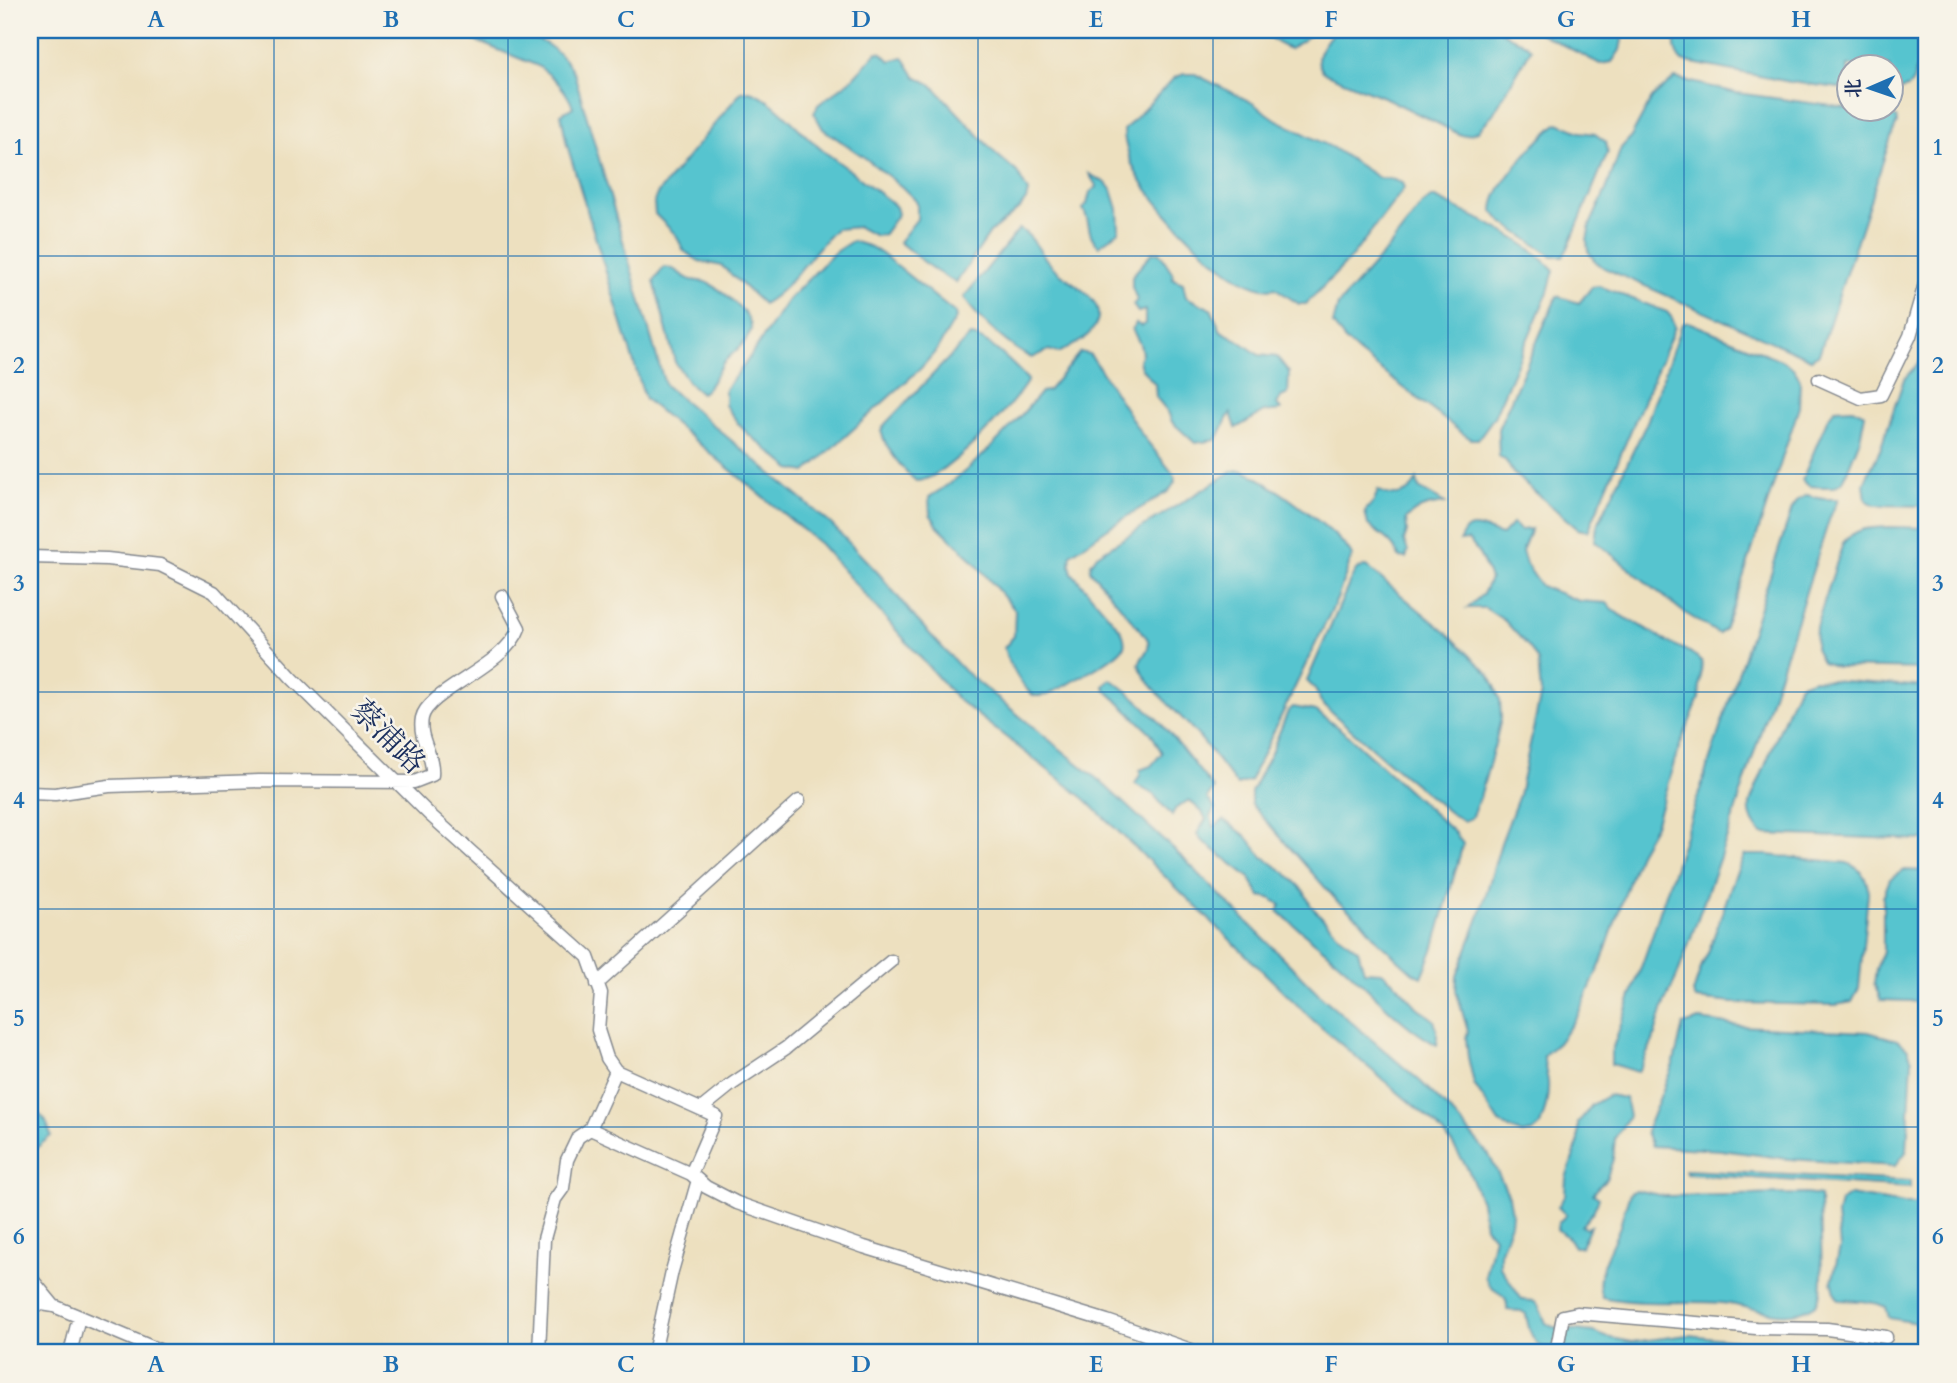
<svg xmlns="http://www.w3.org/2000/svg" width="1957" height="1383" font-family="Cardo,'Noto Serif SC',serif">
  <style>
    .water { fill: #57c4cf; stroke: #397a96; stroke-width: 2 }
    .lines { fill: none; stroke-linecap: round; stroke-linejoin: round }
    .minor-casing { stroke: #84888e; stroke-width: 15 }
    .minor { stroke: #fff; stroke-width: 12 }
    .grid { fill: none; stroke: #1f6fb2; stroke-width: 2; stroke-opacity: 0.55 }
    .labels { text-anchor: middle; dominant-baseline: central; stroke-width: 5; stroke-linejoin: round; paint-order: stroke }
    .street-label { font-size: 30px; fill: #1b2f5e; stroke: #f7f3e8 }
    .neatline { fill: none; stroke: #1f6fb2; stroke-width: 2.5 }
    .grid-label { font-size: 23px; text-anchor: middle; font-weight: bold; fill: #1f6fb2 }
  </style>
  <rect width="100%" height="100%" fill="#f7f3e8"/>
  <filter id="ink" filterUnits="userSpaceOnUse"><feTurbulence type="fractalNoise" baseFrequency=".0143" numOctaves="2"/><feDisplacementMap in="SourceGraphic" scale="14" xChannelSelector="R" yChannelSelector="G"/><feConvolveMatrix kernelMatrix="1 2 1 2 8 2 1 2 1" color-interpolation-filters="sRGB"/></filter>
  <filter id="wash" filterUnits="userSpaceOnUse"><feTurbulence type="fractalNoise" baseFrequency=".00686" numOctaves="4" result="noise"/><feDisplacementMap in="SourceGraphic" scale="28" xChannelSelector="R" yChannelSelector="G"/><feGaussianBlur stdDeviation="1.57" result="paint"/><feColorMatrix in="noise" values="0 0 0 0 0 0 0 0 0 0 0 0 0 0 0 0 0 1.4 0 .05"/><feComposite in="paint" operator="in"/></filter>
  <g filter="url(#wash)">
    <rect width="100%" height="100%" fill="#ede0bf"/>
    <path class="water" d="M449 30C498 30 546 25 574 73L665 385 831 524 880 575 916 619 964 671 1101 782 1185 860 1322 997 1421 1082 1454 1115 1489 1155 1509 1196 1512 1213 1511 1223 1500 1254V1266L1522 1300 1533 1301 1538 1305 1546 1323 1553 1327 1593 1332 1606 1337 1632 1342 1688 1335 1863 1353C1830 1353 1795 1356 1762 1353 1737 1352 1713 1347 1688 1345 1682 1344 1662 1352 1653 1353 1652 1353 1643 1351 1642 1351 1617 1351 1564 1359 1542 1347 1531 1341 1528 1326 1526 1314L1521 1311 1507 1310C1508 1295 1502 1296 1492 1288 1489 1285 1488 1281 1485 1277L1494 1236 1485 1227 1481 1202 1468 1169 1451 1142 1433 1122 1315 1022 1085 799 957 699 820 544 645 399 567 145 561 114 573 107C566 89 554 77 538 66Z
      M1260 30H1314L1305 39 1289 49 1277 43Z
      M1335 30H1500C1509 39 1522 39 1531 49L1493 114 1478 131 1470 134 1461 135 1388 99 1326 74C1309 59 1323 45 1335 30Z
      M1534 30H1624L1620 50 1612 62 1600 64Z
      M1678 30H1924L1926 34 1913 81 1908 88 1891 92 1890 66H1848V89L1790 82 1682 61C1673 52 1673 42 1678 30Z
      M877 52 882 53 890 61 903 57 915 76 932 85 996 154 1017 172 1028 192 1026 200 1019 209 990 233 956 283 934 270 899 242 917 219V202L902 187 864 157 823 129 814 113 818 105 850 81Z
      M1184 74H1195L1251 102 1277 120 1333 148 1379 178 1391 179 1402 183 1404 188 1399 195 1349 260 1306 304H1299L1275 288C1238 297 1160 210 1141 181 1132 168 1124 146 1124 130L1174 78Z
      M1675 78 1737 93 1854 109 1896 117 1897 123 1892 134 1823 343 1819 354 1811 359 1604 268 1595 261 1588 251 1587 240 1590 225 1606 190 1621 148 1631 137 1652 98Z
      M750 91C774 98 805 138 826 153 848 168 869 186 891 202L896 207 898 214 883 235 876 236 858 227 836 229C811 252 792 288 763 304L722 266 699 261 684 251 676 235 655 214 654 202 657 194 741 92Z
      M1558 123 1580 132 1595 134 1606 142 1608 152 1568 248 1563 256H1552L1501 221 1493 211C1493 184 1537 141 1558 123Z
      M1089 174 1106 183 1112 190 1118 209 1119 231 1099 246C1086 236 1091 221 1083 209L1087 204 1090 192 1097 187Z
      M1431 198H1435C1476 218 1522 236 1554 270L1548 292 1494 417 1478 439H1471L1462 433 1359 353 1344 339 1333 324 1338 305 1390 246 1421 206Z
      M1019 229C1034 235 1041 257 1054 268 1076 288 1123 307 1082 340 1075 345 1066 348 1059 353L1049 350 1032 358C1012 349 974 316 964 297Z
      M852 241 871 247 882 254 955 313 956 318 936 351 921 368 806 472 791 469 746 432 738 423 725 405V389L745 364 788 300 835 252Z
      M1159 252 1172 272 1173 279 1183 283 1186 297 1211 309 1221 331 1238 340 1259 355 1277 357 1289 372 1288 394 1281 397 1277 404 1281 410 1264 412 1236 428 1231 413C1225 419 1223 431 1216 440L1195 443 1172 422 1168 412 1156 397 1155 384 1141 368 1139 360 1142 353 1140 344 1132 329 1136 323 1141 326 1145 324V310L1138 312 1133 305 1137 300 1132 287V276L1152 253Z
      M664 267C675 267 678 274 687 278 693 282 702 280 708 283 721 289 753 315 751 329 748 343 732 353 723 363 716 372 711 388 701 393L689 383 675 362 654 281Z
      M1599 286 1667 312 1672 318 1675 327 1588 531 1578 529 1513 473 1506 461 1499 456 1498 429 1557 296 1579 303 1592 287Z
      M1688 322 1781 360 1793 368 1800 379 1799 407 1739 590 1724 629 1719 634 1682 611 1595 541 1597 526 1647 422 1682 324Z
      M970 336C986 336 1017 368 1028 380 1014 405 943 482 916 481 902 469 886 449 881 431L885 424Z
      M1080 352 1089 354 1095 361 1142 435 1175 476V482L1169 491 1111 526 1071 554 1070 564 1072 573 1121 630C1123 635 1126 641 1124 646 1118 659 1063 686 1048 695 1045 695 1039 696 1036 696 1024 693 1007 660 1004 648L1014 636 1015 610 970 557 938 526 930 514 929 497C968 475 1012 427 1041 392L1048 391Z
      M1927 359V506L1875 505 1866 500 1864 483 1880 450 1904 379 1919 362Z
      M1852 408 1865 414 1860 439 1843 481 1834 487H1823L1809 486 1802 480 1827 420 1835 409Z
      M1241 470C1261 475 1345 537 1352 556L1337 599 1250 781 1237 785C1223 768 1210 749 1195 732 1180 714 1145 685 1139 664 1143 654 1152 649 1147 638L1090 570 1091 564 1097 555 1233 471Z
      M1417 480 1419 488 1445 503C1428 505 1418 507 1406 519L1407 532 1404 541 1408 551 1406 558 1399 557C1394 542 1381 535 1368 525L1365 511 1374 501 1378 490C1393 499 1409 496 1417 480Z
      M1807 495 1823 499H1838L1830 517 1725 843 1677 976 1664 1004 1653 1041 1638 1072 1611 1064V1053L1651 939 1792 509 1798 500Z
      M1513 523 1520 530 1531 529 1522 551 1526 564 1541 586 1579 601 1607 603C1616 615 1626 618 1639 625 1647 629 1655 635 1663 639 1676 647 1690 650 1702 661L1699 698 1677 753 1655 825 1639 853 1601 963 1577 1017 1558 1043 1544 1055C1543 1065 1547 1072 1548 1082 1549 1097 1545 1112 1540 1126L1533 1132 1522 1134 1499 1123 1474 1084 1468 1057 1466 1038 1468 1031 1456 991 1457 976 1480 915 1501 843 1519 795 1541 693 1538 661 1530 648 1505 621 1485 608H1467L1483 594 1490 579C1485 565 1479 550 1468 540L1460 541C1467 516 1484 531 1502 535Z
      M1889 527 1927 528V669L1837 667 1822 662 1815 648 1816 627 1843 543C1856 527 1870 528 1889 527Z
      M1366 566 1448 634 1489 674 1495 686 1500 700 1501 718 1495 744 1480 797 1471 818 1464 821 1450 813 1381 756 1322 704 1315 689 1307 681 1352 577 1356 570Z
      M1110 679C1152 705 1183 751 1214 789L1207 798 1215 808 1210 816 1214 827 1224 820 1246 836 1262 856 1287 874 1304 891 1311 906 1340 936 1358 950 1364 971 1382 972 1398 986 1417 1007 1434 1020 1438 1036 1437 1045C1403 1027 1377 997 1349 971 1326 950 1301 932 1278 911L1281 905 1270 898 1260 896 1249 877 1200 839 1197 834 1206 819 1202 812 1189 800 1175 809 1172 816 1154 795 1135 784 1140 775V770L1151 766 1162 753 1151 733 1107 691 1104 686Z
      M1814 679 1927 687V840L1762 834C1752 824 1747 813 1751 800L1794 695 1800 684Z
      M1293 707 1316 711 1349 736 1456 834 1463 844 1433 950 1422 977 1413 973 1379 942 1361 920 1338 902 1251 804V792L1271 753 1288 711Z
      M1745 855H1767L1847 863C1861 869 1868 877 1868 893L1859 988 1852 1002 1836 1005 1733 1003 1696 999 1693 993 1702 965 1708 953 1735 876Z
      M1904 870 1927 871V1004L1910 1001 1881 1000 1874 984 1876 969 1883 951V897L1890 879Z
      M1700 1020 1739 1026 1868 1032 1897 1040 1907 1048 1912 1060 1907 1151 1895 1166 1789 1159 1721 1150 1652 1146 1646 1132 1674 1062 1683 1025Z
      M1609 1095 1625 1098 1629 1116 1615 1138 1613 1159 1607 1177 1593 1194 1599 1198 1593 1212 1581 1226 1586 1228 1590 1226 1581 1247H1574L1569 1239 1557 1229 1558 1223 1566 1215 1558 1207 1565 1195 1566 1178 1578 1143V1123L1592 1105Z
      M30 1112C45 1114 47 1122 51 1136L30 1153Z
      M1685 1170 1910 1181V1188L1686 1174Z
      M1635 1190 1664 1196 1805 1194 1820 1196 1822 1279 1821 1293 1816 1304C1788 1325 1751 1305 1721 1303 1681 1300 1641 1306 1602 1297 1592 1276 1613 1246 1620 1226 1623 1215 1626 1204 1630 1193Z
      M1850 1195 1904 1204H1927V1325L1889 1318 1886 1307C1871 1300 1856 1301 1840 1300L1836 1296 1832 1281 1840 1248 1837 1214 1840 1202Z"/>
  </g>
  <g filter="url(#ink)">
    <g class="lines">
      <defs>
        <path id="minor" d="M1819 379 1861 398 1881 395 1910 336 1927 277
          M30 557 107 559 160 565 214 592 292 678 429 814 588 957 601 993 598 1030 607 1058 616 1071
          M30 793 55 794 109 786 259 781 414 782 432 775C434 754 418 739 422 718 428 690 506 666 519 628L502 596
          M597 984 799 801
          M701 1109 732 1084 786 1048 891 961
          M691 1174 706 1187 737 1203 864 1247 1107 1321 1200 1353
          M30 1277 54 1306
          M30 1302 54 1306 166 1353
          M70 1353 79 1317
          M539 1353 544 1239 555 1199 563 1188 567 1160 578 1137 590 1129 616 1071 716 1116 691 1174 590 1129
          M654 1353 672 1271 698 1180
          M1556 1353 1563 1316 1577 1313 1756 1328 1827 1329 1886 1337"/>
      </defs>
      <use href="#minor" class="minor-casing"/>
      <use href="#minor" class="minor"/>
    </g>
  </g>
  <path class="grid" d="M274 30V1353M508 30V1353M744 30V1353M978 30V1353M1213 30V1353M1448 30V1353M1684 30V1353M30 256H1927M30 474H1927M30 692H1927M30 909H1927M30 1127H1927"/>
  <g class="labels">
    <g class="street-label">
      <text transform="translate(388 737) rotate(45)">蔡浦路</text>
    </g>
  </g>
  <rect width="1957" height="1383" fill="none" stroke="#f7f3e8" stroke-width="77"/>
  <g transform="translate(1870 88) rotate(268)"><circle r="33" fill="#f7f3e8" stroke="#9fa5b1" stroke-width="2"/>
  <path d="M0-5L12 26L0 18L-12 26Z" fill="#1f6fb2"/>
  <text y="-10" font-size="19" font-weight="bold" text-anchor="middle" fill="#1b2f5e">北</text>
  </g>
  <rect x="38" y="38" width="1880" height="1306" class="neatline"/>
  <g class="grid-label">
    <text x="156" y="27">A</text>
    <text x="391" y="27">B</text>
    <text x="626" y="27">C</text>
    <text x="861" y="27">D</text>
    <text x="1096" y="27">E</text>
    <text x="1331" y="27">F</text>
    <text x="1566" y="27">G</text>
    <text x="1801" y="27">H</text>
    <text x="19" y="155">1</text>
    <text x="1938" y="155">1</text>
    <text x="19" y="373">2</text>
    <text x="1938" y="373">2</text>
    <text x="19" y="591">3</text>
    <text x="1938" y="591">3</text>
    <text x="19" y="808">4</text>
    <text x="1938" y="808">4</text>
    <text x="19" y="1026">5</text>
    <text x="1938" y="1026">5</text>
    <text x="19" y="1244">6</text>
    <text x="1938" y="1244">6</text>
    <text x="156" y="1372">A</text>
    <text x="391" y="1372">B</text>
    <text x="626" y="1372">C</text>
    <text x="861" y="1372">D</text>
    <text x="1096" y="1372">E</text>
    <text x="1331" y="1372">F</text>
    <text x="1566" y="1372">G</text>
    <text x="1801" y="1372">H</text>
  </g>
</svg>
